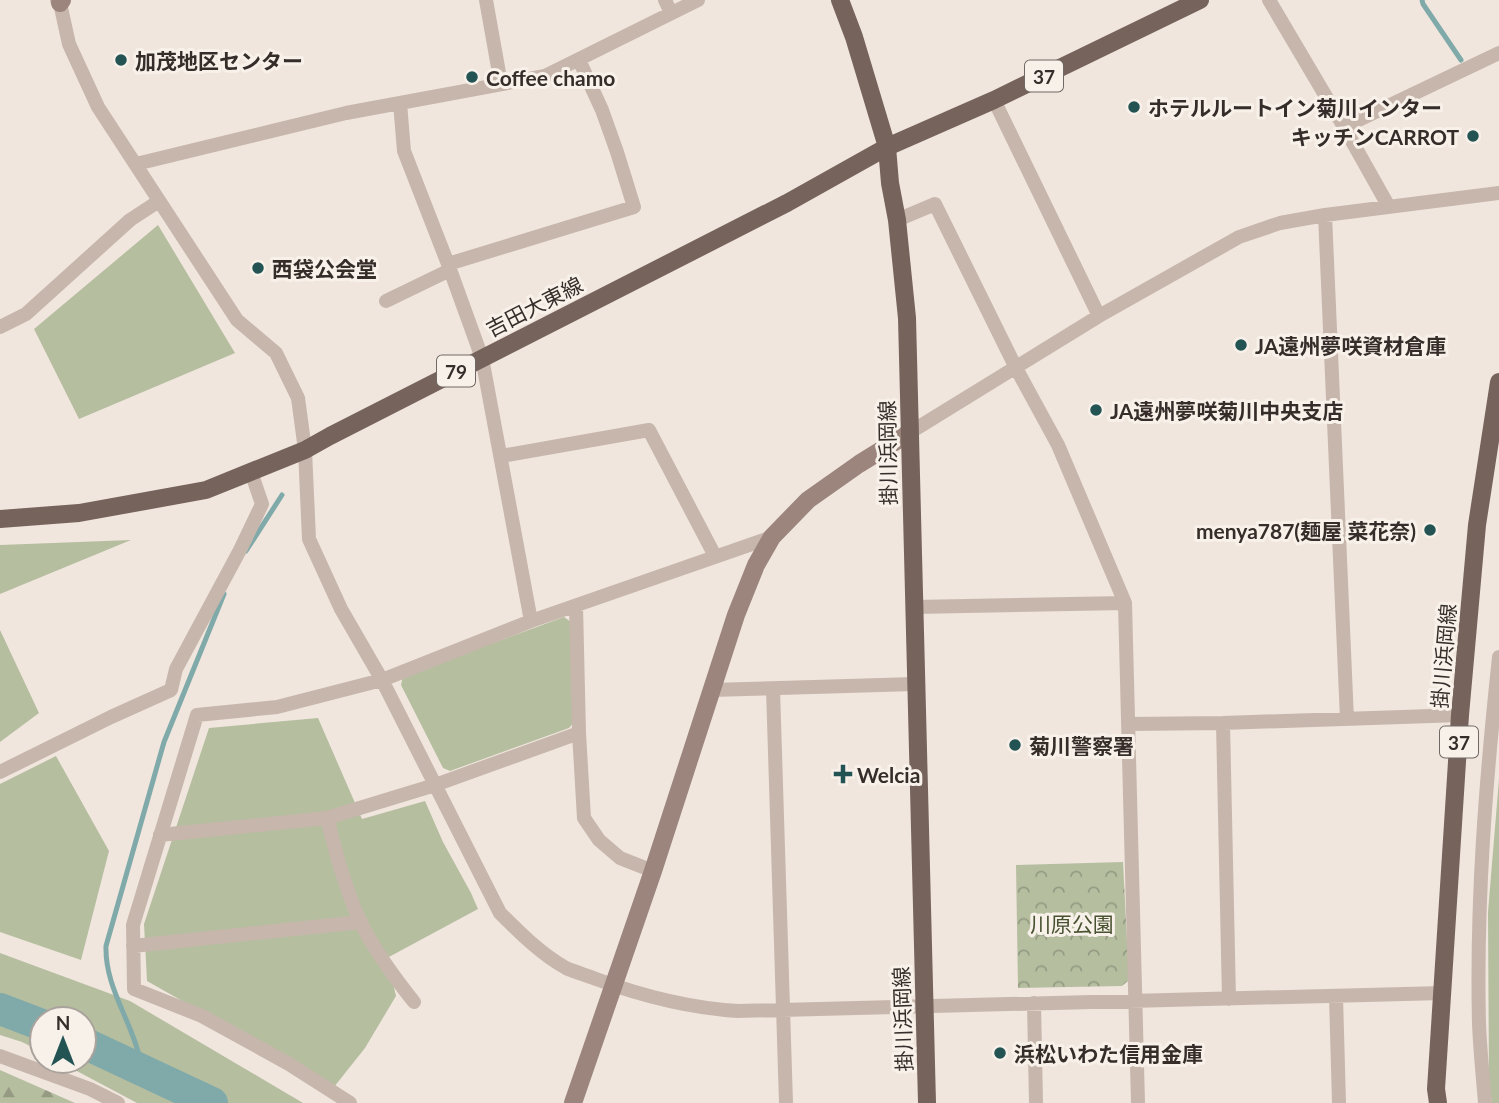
<svg xmlns="http://www.w3.org/2000/svg" width="1499" height="1103" font-family="Lato,'Noto Sans JP',sans-serif">
  <style>
    .grass { fill: #b6bea0 }
    .forest { fill: url(#forest-firs) }
    .park { fill: url(#park-crowns) }
    .lines { fill: none; stroke-linecap: round; stroke-linejoin: round }
    .stream { stroke: #80aaa9; stroke-width: 5 }
    .river { stroke: #80aaa9; stroke-width: 32 }
    .street { stroke: #c7b6ab; stroke-width: 14 }
    .secondary { stroke: #9b857d; stroke-width: 18 }
    .primary { stroke: #76635c; stroke-width: 18 }
    .poi-dot { fill: #235353; stroke: #f8f1ea; stroke-width: 2.5 }
    .labels { text-anchor: middle; dominant-baseline: central; stroke-width: 6; stroke-linejoin: round; paint-order: stroke }
    .shield { fill: #f8f1ea; stroke: #706864; stroke-width: 2 }
    .shield-label { font-size: 19px; font-weight: bold; fill: #362d2a }
    .poi-label { font-size: 21px; font-weight: bold; fill: #362d2a; stroke: #f8f1ea; text-anchor: start }
    .street-label { font-size: 21px; fill: #362d2a; stroke: #f8f1ea }
    .park-label { font-size: 21px; fill: #485230; stroke: #f8f1ea }
  </style>
  <defs>
    <pattern id="forest-firs" width="22" height="20" patternUnits="userSpaceOnUse" patternTransform="scale(1.75)"><rect width="22" height="20" fill="#b6bea0"/><path d="M5 1l3.5 6h-7zM16 11l3.5 6h-7z" fill="#959b83"/></pattern>
    <pattern id="park-crowns" width="20" height="18" patternUnits="userSpaceOnUse" patternTransform="scale(1.75)"><rect width="20" height="18" fill="#b6bea0"/><path d="M2 6a3 3 0 1 1 6 0M12 15a3 3 0 1 1 6 0" fill="none" stroke="#959b83"/></pattern>
  </defs>
  <rect width="100%" height="100%" fill="#f0e6de"/>
  <path class="grass" d="M158 225 235 353 79 419 34 329Z
    M131 540 0 594V545Z
    M564 617 571 622 574 722 569 728 450 771 443 768 401 685 403 676Z
    M0 630 39 713 0 742Z
    M318 718 362 819 425 801 443 842 471 893 478 909 387 958 396 996 365 1048 334 1087 147 981 144 924 209 728Z
    M56 756 109 851 81 960 0 932V784Z
    M1499 779V1103H1492L1489 1083 1488 912Z
    M0 953 130 1001 303 1103H137L58 1061H84V1019H42V1052L22 1042 0 1035Z"/>
  <path class="forest" d="M0 1070 75 1103H0Z"/>
  <path class="park" d="M1123 862 1129 980 1122 986 1018 988 1016 865Z"/>
  <g class="lines">
    <path class="stream" d="M1422 0 1423 4 1461 60
      M246 551 282 495
      M144 1071C140 1059 137 1046 132 1034 121 1005 105 978 106 946L164 742 224 594"/>
    <path class="river" d="M0 1009 42 1025
      M84 1043 212 1103"/>
    <path class="street" d="M57 0 60 3 69 44 98 107 237 320 276 353 298 398 305 450 309 539 341 609 382 680 500 913C520 933 541 954 566 968 575 972 586 975 596 979 642 996 689 1008 738 1011L1443 993
      M486 0 501 84
      M665 0 671 13
      M1269 0 1344 127 1389 207
      M994 100 1099 316
      M400 103 404 151 448 264 482 358 531 621
      M1344 127 1499 53
      M136 164 346 113 545 76 698 0
      M1325 215 1347 719
      M897 220 935 204 1016 368 1058 445 1125 603 1138 1103
      M448 264 634 207 617 152 602 110 579 60
      M386 301 450 270
      M0 327 26 314 130 220 159 201
      M909 433 1099 316 1239 237 1280 223 1325 215 1499 193
      M501 456 649 430 715 556
      M576 606 579 733 584 818 599 840 620 858 653 871
      M914 607 1125 603
      M773 689 786 1103
      M711 690 915 684
      M1223 723 1229 999
      M1128 724 1223 723 1460 715
      M0 772 111 717 171 690 176 669 240 550 262 504 251 472
      M327 818C336 853 345 888 360 921 374 950 394 977 414 1002
      M160 835 327 818 435 785 579 733
      M133 946 361 922
      M1336 996 1339 1103
      M1034 1003 1036 1103
      M0 1056 90 1089 118 1103
      M350 1103 289 1064 202 1016 134 989 133 925 197 715 277 707 382 680 531 621 772 537
      M1485 1103C1483 1077 1480 1050 1479 1023 1476 901 1486 779 1499 657"/>
    <path class="secondary" d="M60 3 62 0
      M573 1103 653 871 736 615 756 565 772 537 808 500 859 464 909 433"/>
    <path class="primary" d="M840 0 854 37 887 147 890 183 897 220 907 318 927 1103
      M0 519 79 513 206 490 305 450 330 436 787 203 887 147 994 100 1200 0
      M1438 1103 1436 1089 1460 715 1477 525 1499 382"/>
  </g>
  <g class="poi-dot">
    <circle cx="121" cy="60" r="7"/>
    <circle cx="472" cy="77" r="7"/>
    <circle cx="1134" cy="107" r="7"/>
    <circle cx="1473" cy="136" r="7"/>
    <circle cx="258" cy="268" r="7"/>
    <circle cx="1241" cy="345" r="7"/>
    <circle cx="1096" cy="410" r="7"/>
    <circle cx="1430" cy="530" r="7"/>
    <circle cx="1015" cy="745" r="7"/>
    <path d="M839.5 763.5h7v7h7v7h-7v7h-7v-7h-7v-7h7z"/>
    <circle cx="1000" cy="1053" r="7"/>
  </g>
  <g class="labels">
    <g class="shield">
      <rect x="1025" y="60.5" width="38" height="31" rx="5"/>
      <rect x="437" y="355.5" width="38" height="31" rx="5"/>
      <rect x="1440" y="726.5" width="38" height="31" rx="5"/>
    </g>
    <g class="shield-label">
      <text x="1044" y="76">37</text>
      <text x="456" y="371">79</text>
      <text x="1459" y="742">37</text>
    </g>
    <g class="poi-label">
      <text x="135" y="60">加茂地区センター</text>
      <text x="486" y="77">Coffee chamo</text>
      <text x="1148" y="107">ホテルルートイン菊川インター</text>
      <text x="1459" y="136" text-anchor="end">キッチンCARROT</text>
      <text x="272" y="268">西袋公会堂</text>
      <text x="1255" y="345">JA遠州夢咲資材倉庫</text>
      <text x="1110" y="410">JA遠州夢咲菊川中央支店</text>
      <text x="1416" y="530" text-anchor="end">menya787(麺屋 菜花奈)</text>
      <text x="1029" y="745">菊川警察署</text>
      <text x="857" y="774">Welcia</text>
      <text x="1014" y="1053">浜松いわた信用金庫</text>
    </g>
    <g class="street-label">
      <text transform="translate(534 306) rotate(-27)">吉田大東線</text>
      <text transform="translate(887 453) rotate(-91)">掛川浜岡線</text>
      <text transform="translate(1443 656) rotate(-85)">掛川浜岡線</text>
      <text transform="translate(902 1019) rotate(-92)">掛川浜岡線</text>
    </g>
    <g class="park-label">
      <text x="1072" y="923">川原公園</text>
    </g>
  </g>
  <g transform="translate(63 1040)"><circle r="33" fill="#f8f1ea" stroke="#aaa39d" stroke-width="2"/>
  <path d="M0-5L12 26L0 18L-12 26Z" fill="#235353"/>
  <text y="-10" font-size="19" font-weight="bold" text-anchor="middle" fill="#362d2a">N</text>
  </g>
</svg>
